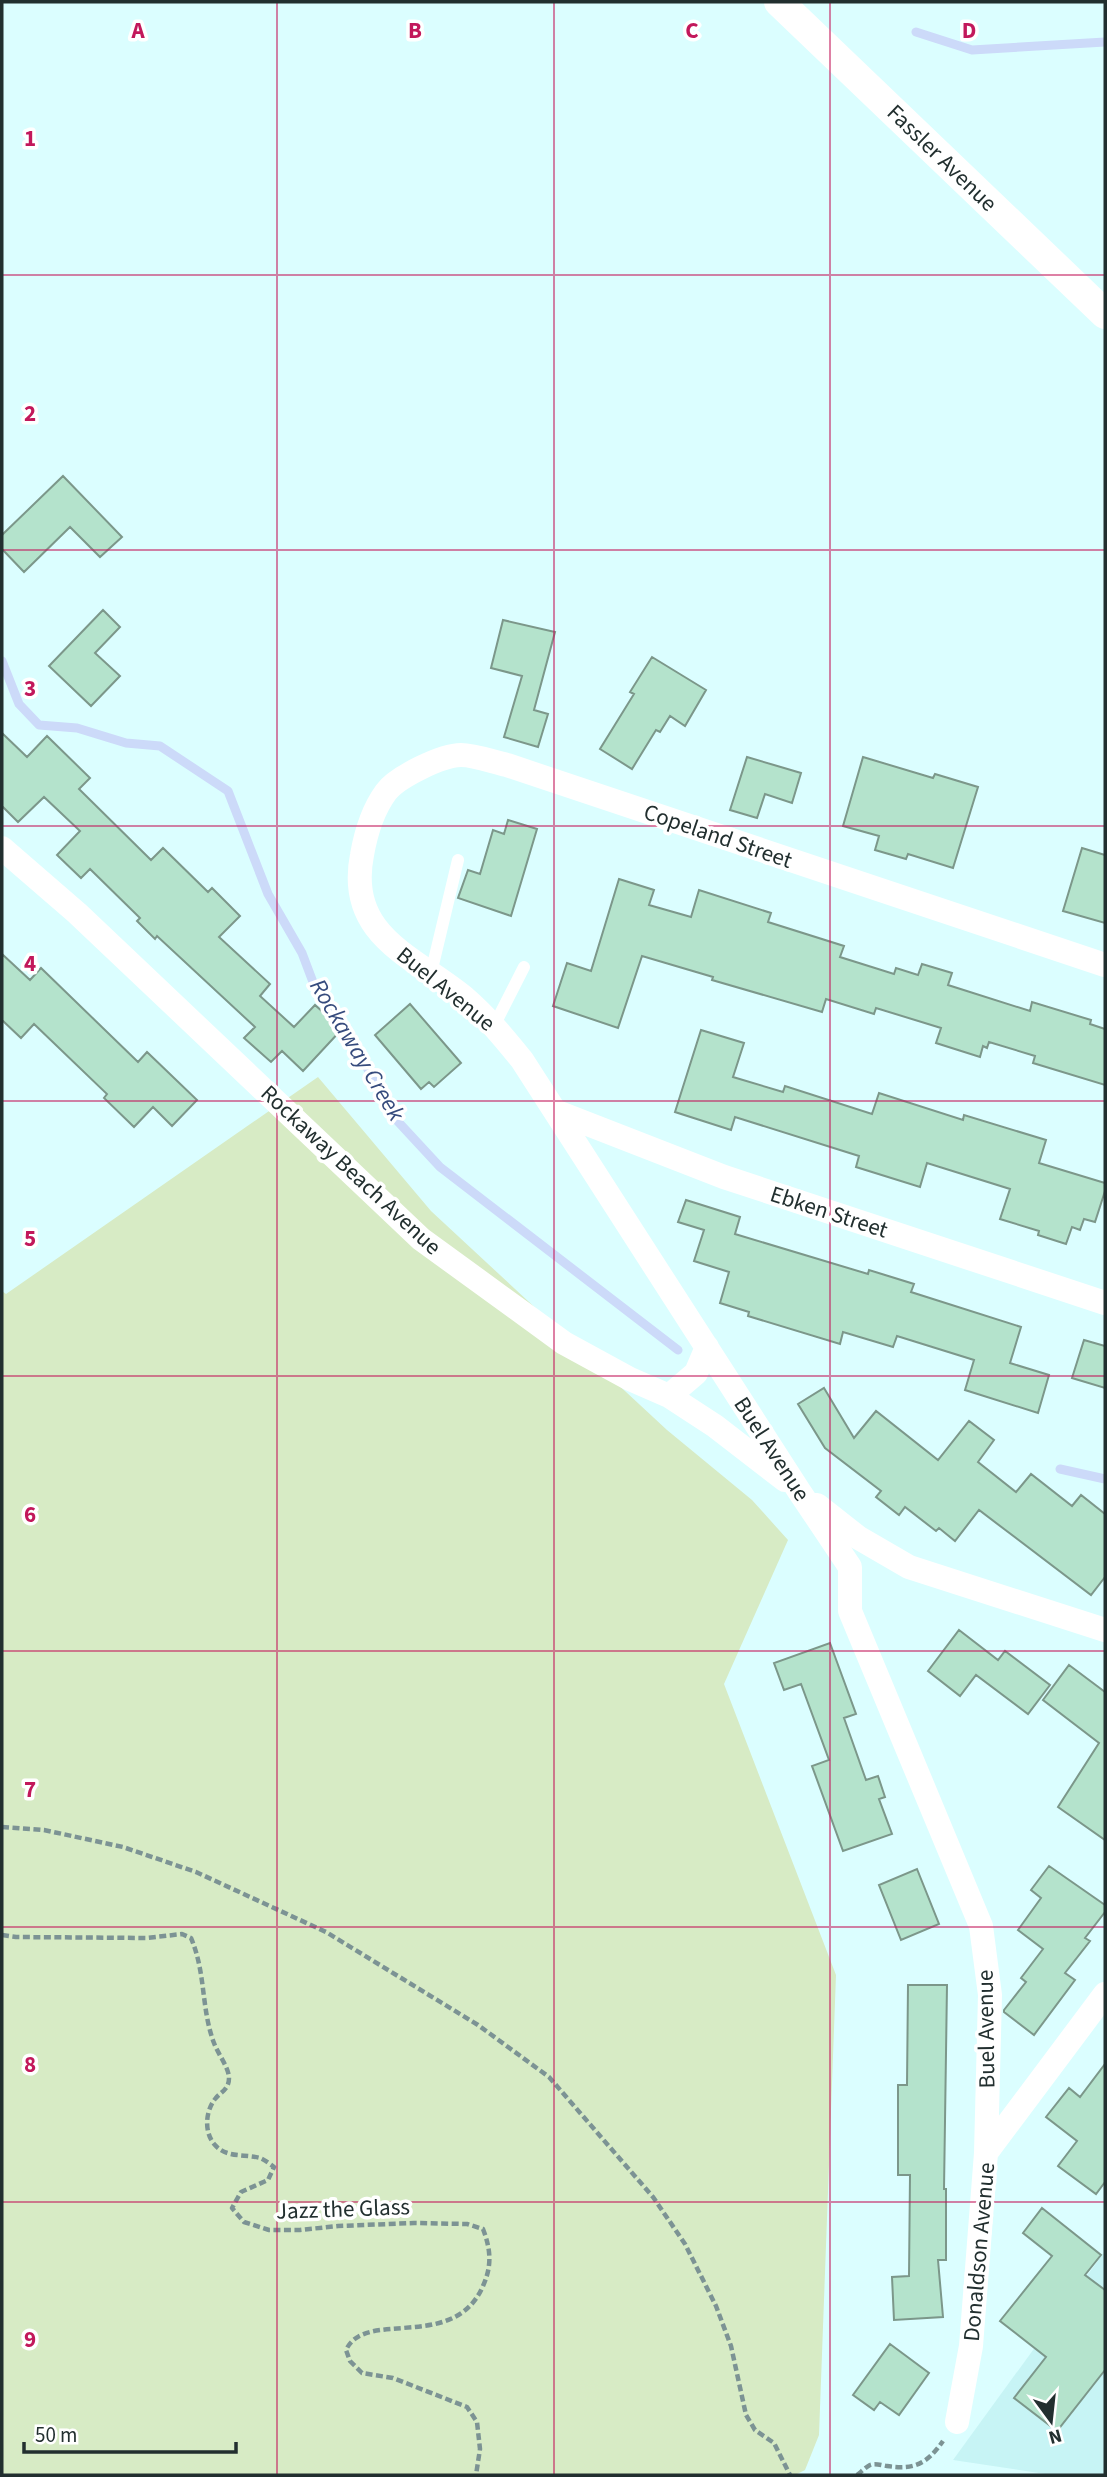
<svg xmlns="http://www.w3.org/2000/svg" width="1107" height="2477" font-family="'Source Sans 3',sans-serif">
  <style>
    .built { fill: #c7f4f5 }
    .green { fill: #d7ebc5 }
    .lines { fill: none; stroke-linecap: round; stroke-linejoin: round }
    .stream { stroke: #ccdaf9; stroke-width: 9 }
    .building { fill: #b4e3cc; stroke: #7c978a; stroke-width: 2 }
    .path { stroke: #7c9394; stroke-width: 4.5; stroke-dasharray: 7 3.5; stroke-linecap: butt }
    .service { stroke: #fff; stroke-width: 12 }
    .minor { stroke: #fff; stroke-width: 24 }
    .tertiary { stroke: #fff; stroke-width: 30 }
    .grid { fill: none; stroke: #c2185b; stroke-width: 2; stroke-opacity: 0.55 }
    .labels { text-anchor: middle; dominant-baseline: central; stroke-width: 7; stroke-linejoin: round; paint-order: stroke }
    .street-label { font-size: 23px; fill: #222f2f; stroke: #fff }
    .water-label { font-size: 24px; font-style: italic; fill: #364b7d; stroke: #fff }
    .grid-label { font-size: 23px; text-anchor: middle; font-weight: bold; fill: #c2185b; stroke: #fff; stroke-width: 7; stroke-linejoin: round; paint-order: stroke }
  </style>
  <rect width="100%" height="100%" fill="#dbfeff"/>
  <path class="built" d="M1105 2251V2475H1052L953 2460Z"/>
  <path class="green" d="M318 1077 431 1211 667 1430 752 1500 788 1540 724 1684 836 1975 819 2435 805 2470 795 2475H2V1291L6 1294Z"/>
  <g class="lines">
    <path class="stream" d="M916 32 972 50 1105 42
      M2 661 19 704 39 725 77 728 126 743 160 746 228 791 268 894 302 953 316 990 349 1032 390 1113 440 1167 678 1350
      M1060 1469 1105 1479"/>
  </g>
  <path class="building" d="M63 476 122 537 100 557 70 527 24 572 2 549V535Z
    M103 610 120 627 95 653 120 676 91 706 49 666Z
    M503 620 555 632 534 710 548 714 538 747 504 737 522 676 491 668Z
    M652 657 706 690 685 726 670 716 660 732 656 730 632 769 600 749 634 694 630 692Z
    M2 733 27 757 47 736 90 778 79 789 151 860 163 848 208 892 212 888 240 916 219 937 270 984 260 996 294 1027 315 1005 342 1029 303 1071 282 1051 271 1062 244 1038 255 1027 157 936 155 939 137 921 140 918 90 869 81 878 57 855 80 831 44 797 18 822 2 806Z
    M747 757 801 773 792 803 765 794 757 818 730 810Z
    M863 757 933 778 935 774 978 787 953 868 908 854 906 859 875 850 879 836 843 826Z
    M508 820 537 829 511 916 458 898 468 870 480 874 493 830 504 834Z
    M1082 848 1105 855V923L1063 911Z
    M619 879 654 890 649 905 691 917 699 890 771 913 768 922 844 946 840 957 894 974 896 968 918 975 922 964 952 973 948 985 1030 1011 1032 1002 1091 1020 1090 1024 1105 1029V1085L1033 1063 1035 1056 989 1042 987 1048 983 1046 980 1057 936 1043 941 1028 876 1008 874 1014 826 999 822 1012 712 980 713 977 642 956 618 1028 553 1006 567 963 591 971Z
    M2 954 30 980 41 968 138 1062 147 1052 197 1100 172 1126 153 1107 134 1127 104 1098 107 1094 34 1024 21 1038 2 1020Z
    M410 1004 461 1063 434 1087 429 1082 421 1089 375 1035Z
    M701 1030 744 1043 733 1077 783 1092 785 1086 872 1114 879 1093 963 1120 964 1115 1046 1140 1039 1163 1105 1183V1191L1095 1222 1084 1219 1080 1230 1072 1227 1066 1244 1038 1235 1039 1231 1000 1219 1010 1189 927 1163 920 1187 856 1167 859 1156 735 1117 731 1130 675 1112Z
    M686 1200 740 1217 735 1234 868 1274 869 1270 914 1284 911 1292 1021 1327 1010 1363 1049 1375 1038 1413 965 1390 974 1360 897 1336 893 1347 843 1332 840 1344 748 1316 749 1312 720 1303 729 1272 694 1261 704 1230 678 1222Z
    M1084 1340 1105 1346V1388L1072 1378Z
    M824 1388 854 1438 876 1411 938 1460 969 1421 994 1440 978 1462 1016 1492 1031 1474 1072 1506 1081 1495 1105 1514V1577L1091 1595 979 1510 955 1541 939 1528 936 1531 905 1507 899 1515 876 1497 881 1491 825 1448 798 1404Z
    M959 1630 998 1660 1005 1651 1050 1685 1028 1714 976 1675 960 1696 928 1671Z
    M830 1643 856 1714 844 1718 866 1780 878 1776 885 1797 879 1799 892 1834 843 1851 812 1766 829 1760 801 1684 784 1690 774 1663Z
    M1069 1665 1105 1692V1840L1058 1807 1099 1743 1043 1700Z
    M1049 1866 1105 1905V1912L1085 1938 1090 1941 1065 1973 1075 1980 1034 2035 1004 2012V2010L1026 1982 1021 1978 1043 1949 1018 1930 1041 1898 1031 1890Z
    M917 1869 939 1924 901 1940 879 1885Z
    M908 1985H947L944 2189H946V2260H938L943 2317 894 2320 892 2277 909 2276 910 2175H898V2085H907Z
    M1105 2064V2182L1096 2194 1058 2166 1077 2141 1046 2117 1069 2088 1080 2097Z
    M1042 2208 1101 2255 1085 2275 1105 2290V2370L1057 2431 1014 2398 1046 2357 1000 2321 1052 2256 1023 2233Z
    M890 2344 929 2373 899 2415 880 2402 874 2410 853 2395Z"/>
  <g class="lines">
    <path class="path" d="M2 1827 44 1830 123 1847 196 1872 326 1932 478 2025 549 2077 653 2197 685 2244 716 2306 731 2346 746 2415 755 2430 774 2443 790 2475
      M2 1935 16 1937 147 1938 182 1934 191 1938C206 1973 201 2009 214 2043 218 2054 229 2068 229 2078 229 2090 220 2092 215 2099 205 2112 204 2133 215 2145 226 2158 245 2154 260 2158 265 2160 270 2164 274 2167L268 2180 241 2192 232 2208 244 2222 269 2230H300L338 2226 414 2223 467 2224 483 2229C491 2250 492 2266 483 2286 454 2353 365 2308 346 2350L350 2361 362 2373 393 2378 467 2407 477 2422 480 2449 476 2475
      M857 2475C861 2472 866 2467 870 2465 875 2463 881 2465 887 2466 914 2470 927 2464 943 2441"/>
    <path class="service" d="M431 973 458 860
      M494 1026 524 967"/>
    <path class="minor" d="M2 848 77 913 421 1239 564 1343 630 1379 669 1396 715 1426 785 1480
      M557 1112 724 1177 1105 1303
      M669 1396 696 1373 707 1347
      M817 1505 859 1538 909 1567 1105 1630
      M986 2153 1105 1994
      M957 2422 971 2346 986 2153 990 1995 981 1926 850 1611V1567L799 1491 522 1060C504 1038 487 1017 465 998 414 956 346 936 362 855 366 832 372 811 386 792 397 777 442 755 461 755 475 755 493 762 507 765L1105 965"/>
    <path class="tertiary" d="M779 2 1105 314"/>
  </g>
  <path class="grid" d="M277 2V2475M554 2V2475M830 2V2475M2 275H1105M2 550H1105M2 826H1105M2 1101H1105M2 1376H1105M2 1651H1105M2 1927H1105M2 2202H1105"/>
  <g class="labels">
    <g class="street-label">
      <text transform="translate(942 158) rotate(44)">Fassler Avenue</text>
      <text transform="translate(718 836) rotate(19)">Copeland Street</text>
      <text transform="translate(446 989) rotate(39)">Buel Avenue</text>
      <text transform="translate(351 1170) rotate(43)">Rockaway Beach Avenue</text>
      <text transform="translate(829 1212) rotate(18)">Ebken Street</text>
      <text transform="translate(772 1449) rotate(57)">Buel Avenue</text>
      <text transform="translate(986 2029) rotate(-91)">Buel Avenue</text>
      <text transform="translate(343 2209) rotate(-2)">Jazz the Glass</text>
      <text transform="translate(979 2252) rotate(-85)">Donaldson Avenue</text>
    </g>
    <g class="water-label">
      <text transform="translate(357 1050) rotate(59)">Rockaway Creek</text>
    </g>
  </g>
  <g class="grid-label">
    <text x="138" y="38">A</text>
    <text x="415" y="38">B</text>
    <text x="692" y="38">C</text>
    <text x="969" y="38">D</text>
    <text x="30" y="146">1</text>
    <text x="30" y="421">2</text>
    <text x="30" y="696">3</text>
    <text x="30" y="971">4</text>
    <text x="30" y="1246">5</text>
    <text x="30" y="1522">6</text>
    <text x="30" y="1797">7</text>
    <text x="30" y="2072">8</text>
    <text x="30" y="2347">9</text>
  </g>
  <rect width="1107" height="2477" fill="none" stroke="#222f2f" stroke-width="7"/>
  <g transform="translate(1051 2421) rotate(165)" stroke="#ffffff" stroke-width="5" paint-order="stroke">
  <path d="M0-5L12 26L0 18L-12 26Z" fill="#222f2f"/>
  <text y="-10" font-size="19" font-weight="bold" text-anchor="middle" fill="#222f2f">N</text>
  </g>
  <path d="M24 2442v10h212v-10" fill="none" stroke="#222f2f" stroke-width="3.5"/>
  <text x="35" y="2442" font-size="21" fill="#222f2f" stroke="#ffffff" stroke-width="5" paint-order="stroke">50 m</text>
</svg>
